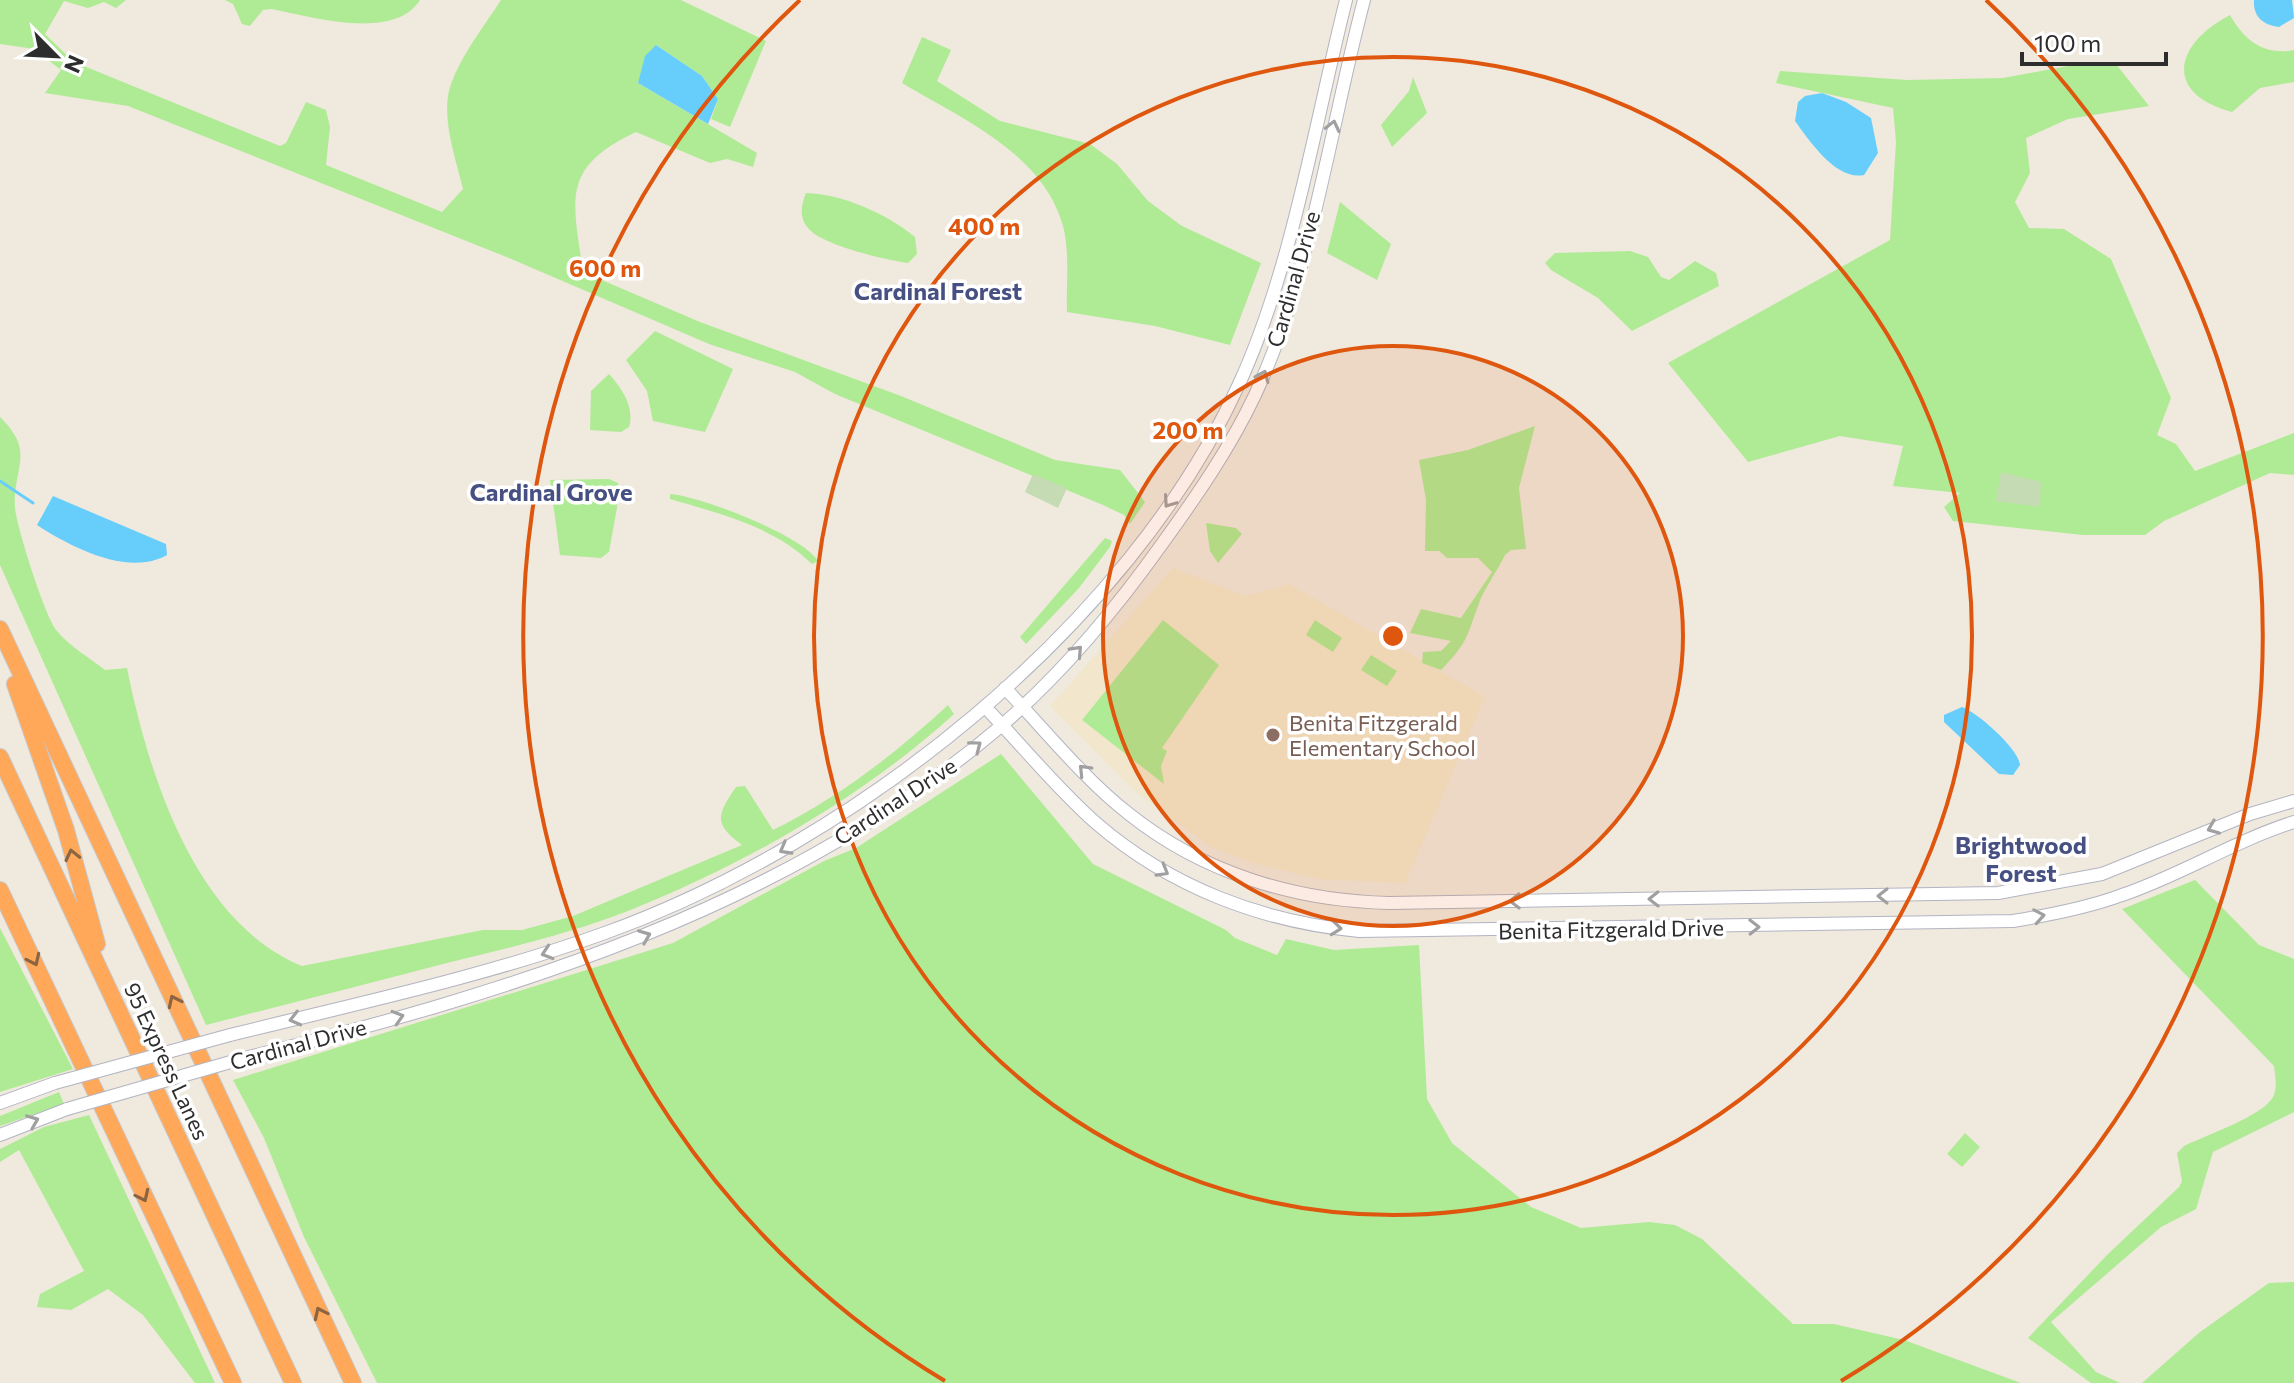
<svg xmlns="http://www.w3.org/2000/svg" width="2294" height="1383" font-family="Commissioner,sans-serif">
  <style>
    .education { fill: #f2e7cc }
    .green { fill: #afeb95 }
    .cemetery { fill: #c5dbb3 }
    .water { fill: #67cefb }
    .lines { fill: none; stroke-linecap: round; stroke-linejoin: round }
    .stream { stroke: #67cefb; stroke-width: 3 }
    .secondary-casing { stroke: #b2b4c2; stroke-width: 14 }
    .motorway-casing { stroke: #c8c8c8; stroke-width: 18 }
    .secondary { stroke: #fff; stroke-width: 12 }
    .motorway { stroke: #ffa85a; stroke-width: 16 }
    .secondary-bridge-casing { stroke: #b2b4c2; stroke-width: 14; stroke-linecap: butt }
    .secondary-bridge { stroke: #fff; stroke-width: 12 }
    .oneway { stroke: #a0a0a0 }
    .oneway2 { stroke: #8c6441 }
    .ring { fill: none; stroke: #df570e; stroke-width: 4 }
    .education-dot { fill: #8d6e63; stroke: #fff; stroke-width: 3 }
    .labels { text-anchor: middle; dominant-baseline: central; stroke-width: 7; stroke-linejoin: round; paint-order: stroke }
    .street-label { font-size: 22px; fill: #2d2d2d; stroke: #fff }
    .education-label { font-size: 22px; fill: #785e54; stroke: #fff; text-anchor: start }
    .neighbourhood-label { font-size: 24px; font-weight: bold; fill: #475083; stroke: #fff }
    .centre { fill: #df570e; stroke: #fff; stroke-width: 4 }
    .ring-label { font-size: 24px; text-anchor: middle; font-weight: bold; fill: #df570e; stroke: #fff; stroke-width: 7; stroke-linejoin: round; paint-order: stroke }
  </style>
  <rect width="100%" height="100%" fill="#f0e9de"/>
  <path class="education" d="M1173 568 1245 596 1289 584 1485 697 1405 883 1318 879 1253 863 1211 847 1133 790 1050 706Z"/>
  <path class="green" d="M0 0H126L116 8 104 2 88 8 64 1 45 34 74 62 280 146 286 143 306 102 326 110 330 127 326 165 442 212 463 189C456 160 442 121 449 91 458 59 483 28 501 0H681L766 41 730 127 711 119 718 99 702 76 656 45 638 83 757 153 753 167 727 159 710 163 636 132C560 168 573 199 583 272L700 322 901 396 1055 460 1120 470 1145 502 1130 524 1124 515 1103 505 835 394 795 372 709 344 509 258 128 106 45 93 61 70 34 49 0 44Z
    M225 0H420C394 42 309 16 271 9L263 10 250 26 242 24 233 4Z
    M2230 15C2244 40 2264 56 2294 50V82L2260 88 2232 112C2163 94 2174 44 2230 15Z
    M922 37 951 50 937 81 1000 121 1090 144 1117 164 1148 201 1182 226 1261 263 1230 345 1155 326 1067 312C1066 285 1070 252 1063 226 1043 153 962 119 902 83Z
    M2116 64 2149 106 2068 119 2026 138 2030 173 2015 202 2029 228 2064 229 2111 259 2171 398 2157 435 2176 444 2195 471 2294 433V475L2270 473 2164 521 2145 535H2083L1953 521 1944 507 1960 493 1893 486 1903 446 1840 436 1748 462 1668 363 1890 240 1896 142 1893 108 1776 83 1780 71 1907 80 2003 78 2068 66Z
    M1413 77 1427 113 1392 147 1381 125 1409 91Z
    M806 193C843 194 887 214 915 237L917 254 908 263C886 260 821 245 808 228 799 218 801 205 806 193Z
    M1340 202 1391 244 1377 280 1327 253Z
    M1630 251 1648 257 1661 277 1669 280 1695 261 1716 273 1719 286 1632 331 1598 298 1551 270 1545 263 1555 253Z
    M655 331 733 369 705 432 653 421 647 391 626 360Z
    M609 374C622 388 635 408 629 427L621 432 590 430 591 391Z
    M0 417C37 453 12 468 15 508 17 528 45 617 57 631 69 646 90 658 105 670L127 668C148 772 194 922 302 966L483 930H522L573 916 742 845C714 824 716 816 736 787L745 786 773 830C838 798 895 754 948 705L954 714C862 798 743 865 628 911 569 934 508 948 447 963 367 984 287 1004 206 1025L0 565Z
    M1535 426 1519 488 1526 549 1511 550 1505 555C1497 572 1484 588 1478 606 1466 639 1467 643 1441 670L1422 663 1423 652 1441 651 1451 641 1410 633 1421 609 1461 618 1492 572 1478 558H1447L1439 551H1425L1426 500 1419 460 1468 450Z
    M609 479 618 483 620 491 609 552 601 558 560 555 550 480Z
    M670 494C700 496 804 536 818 561L812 564C775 527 718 513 670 499Z
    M1206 523 1236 528 1242 534 1218 563 1210 551Z
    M1105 538 1112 541 1110 547 1079 588 1026 644 1020 637Z
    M1163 620 1219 665 1162 748 1167 751 1161 766 1164 784 1082 720Z
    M1315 620 1342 638 1333 652 1306 635Z
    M1371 655 1397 671 1387 686 1361 670Z
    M1001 754 1093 864 1226 930 1235 938 1277 955 1286 939 1334 950 1419 945 1427 1099 1452 1143 1531 1207 1581 1228 1649 1222 1675 1225 1702 1239 1793 1324H1834L1904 1340 2021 1383H377L304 1237 264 1138 233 1080 673 943 824 861 856 848Z
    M2195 880 2259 945 2294 959V1112L2213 1152 2196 1209 2161 1227 2051 1322 2096 1372 2120 1383H2091L2028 1338 2107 1255 2179 1187 2182 1181 2177 1153 2184 1146C2204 1136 2263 1116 2273 1097 2278 1087 2275 1076 2274 1066L2122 909Z
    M0 928 73 1069 0 1092Z
    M59 1092 64 1104 0 1126V1116Z
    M89 1115 215 1383H195L143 1315 108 1289 71 1310 37 1307 40 1294 84 1271 19 1150 0 1162V1149L44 1127Z
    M1965 1133 1980 1147 1962 1167 1947 1154Z
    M2294 1282V1383H2142L2200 1332 2269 1283Z"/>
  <path class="cemetery" d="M2001 472 2041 482 2040 507 1996 501Z
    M1033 474 1067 488 1058 508 1025 492Z"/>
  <path class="water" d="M2254 0H2292L2294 18 2279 27C2263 25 2253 17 2254 0Z
    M656 45 702 76 718 99 708 124 638 83 645 56Z
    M1822 93 1846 102 1871 118 1878 153 1864 175C1837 181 1810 142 1795 121L1798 102 1805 96Z
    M53 496 166 544 167 555C128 577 71 547 37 525Z
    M1962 707C1977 712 2019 749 2020 765L2013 775 1999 774 1944 722V715Z"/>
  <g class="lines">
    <path class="stream" d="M0 481 33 503"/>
    <defs>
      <path id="secondary" d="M1005 688C1045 730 1084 779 1129 814 1203 873 1295 901 1389 903L1998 893 2102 874 2250 814 2294 801
        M985 707C1022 745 1056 788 1096 823 1170 887 1262 922 1359 931L2013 921C2050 915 2087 908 2122 895 2181 875 2234 841 2294 822
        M230 1035C355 1004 483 977 605 933 854 843 1129 627 1240 382 1292 268 1315 123 1346 0
        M241 1059C511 992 786 909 1001 726 1063 673 1115 610 1162 544 1196 497 1230 448 1255 395 1311 275 1330 128 1364 0
        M0 1103 55 1083
        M0 1135 67 1109"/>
      <path id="motorway" d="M0 629 353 1383
        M15 684 66 830 97 944
        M0 757 293 1383
        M0 890 233 1383"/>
    </defs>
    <use href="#secondary" class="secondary-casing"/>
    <use href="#motorway" class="motorway-casing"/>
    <use href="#secondary" class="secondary"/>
    <use href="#motorway" class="motorway"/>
    <defs>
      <path id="secondary-bridge" d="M55 1083 230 1035
        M67 1109 241 1059"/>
    </defs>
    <use href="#secondary-bridge" class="secondary-bridge-casing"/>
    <use href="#secondary-bridge" class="secondary-bridge"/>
  </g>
  <defs><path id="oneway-chevron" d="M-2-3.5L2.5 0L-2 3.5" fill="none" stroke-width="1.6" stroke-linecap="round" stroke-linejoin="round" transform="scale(2)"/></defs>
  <g class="oneway">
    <use href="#oneway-chevron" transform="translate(1333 126) rotate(-77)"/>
    <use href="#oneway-chevron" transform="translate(1263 376) rotate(-67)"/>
    <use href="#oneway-chevron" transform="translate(1169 502) rotate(125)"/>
    <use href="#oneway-chevron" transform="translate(1077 651) rotate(-47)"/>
    <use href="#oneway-chevron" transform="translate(976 746) rotate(-37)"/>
    <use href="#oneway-chevron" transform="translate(1084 770) rotate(-134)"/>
    <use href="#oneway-chevron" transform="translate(2213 828) rotate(158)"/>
    <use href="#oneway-chevron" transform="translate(785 849) rotate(151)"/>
    <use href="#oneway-chevron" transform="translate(1163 871) rotate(30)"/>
    <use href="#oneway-chevron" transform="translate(1883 896) rotate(180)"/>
    <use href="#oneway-chevron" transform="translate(1654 899) rotate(179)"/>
    <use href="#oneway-chevron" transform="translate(1515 901) rotate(179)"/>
    <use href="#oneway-chevron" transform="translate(2039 916) rotate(-10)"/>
    <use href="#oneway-chevron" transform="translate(1754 927) rotate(-1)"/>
    <use href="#oneway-chevron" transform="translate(1336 928) rotate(6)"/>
    <use href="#oneway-chevron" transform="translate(645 936) rotate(-22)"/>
    <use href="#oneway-chevron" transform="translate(547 953) rotate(162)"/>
    <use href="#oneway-chevron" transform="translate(398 1017) rotate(-17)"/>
    <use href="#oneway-chevron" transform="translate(295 1019) rotate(166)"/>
    <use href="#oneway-chevron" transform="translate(33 1121) rotate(-22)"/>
  </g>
  <g class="oneway2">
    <use href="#oneway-chevron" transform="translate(72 855) rotate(-103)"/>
    <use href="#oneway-chevron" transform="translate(34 960) rotate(65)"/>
    <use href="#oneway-chevron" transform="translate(174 1001) rotate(-115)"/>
    <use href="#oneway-chevron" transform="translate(143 1196) rotate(65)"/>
    <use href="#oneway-chevron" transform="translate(320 1313) rotate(-115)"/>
  </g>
  <circle cx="1393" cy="636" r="290" fill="#df570e" fill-opacity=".12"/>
  <g class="ring">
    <circle cx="1393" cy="636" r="290"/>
    <circle cx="1393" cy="636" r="579"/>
    <path d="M945 1381A869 869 0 0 1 800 0M1986 0A869 869 0 0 1 1841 1381"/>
  </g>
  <circle class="education-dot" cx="1273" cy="735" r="8"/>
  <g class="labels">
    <g class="street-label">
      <text transform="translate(1293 279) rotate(-74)">Cardinal Drive</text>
      <text transform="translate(895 801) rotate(-33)">Cardinal Drive</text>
      <text transform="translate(1611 929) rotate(-1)">Benita Fitzgerald Drive</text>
      <text transform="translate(298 1044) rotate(-15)">Cardinal Drive</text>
      <text transform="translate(167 1061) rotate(65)">95 Express Lanes</text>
    </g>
    <g class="education-label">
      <text x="1289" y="722">Benita Fitzgerald<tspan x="1289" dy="25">Elementary School</tspan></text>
    </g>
    <g class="neighbourhood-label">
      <text x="938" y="290">Cardinal Forest</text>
      <text x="551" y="491">Cardinal Grove</text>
      <text x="2021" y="844">Brightwood<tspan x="2021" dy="28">Forest</tspan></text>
    </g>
  </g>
  <circle cx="1393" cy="636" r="12" class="centre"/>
  <g class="ring-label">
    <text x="984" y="235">400 m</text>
    <text x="605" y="277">600 m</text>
    <text x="1188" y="439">200 m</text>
  </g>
  <g transform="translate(56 56) rotate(114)" stroke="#ffffff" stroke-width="6" paint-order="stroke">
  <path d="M0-6L14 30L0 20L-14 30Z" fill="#2d2d2d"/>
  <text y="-12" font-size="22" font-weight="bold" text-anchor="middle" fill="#2d2d2d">N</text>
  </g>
  <path d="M2022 52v12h144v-12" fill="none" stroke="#2d2d2d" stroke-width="4"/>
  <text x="2034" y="52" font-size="24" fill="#2d2d2d" stroke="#ffffff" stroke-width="6" paint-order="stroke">100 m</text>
</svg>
